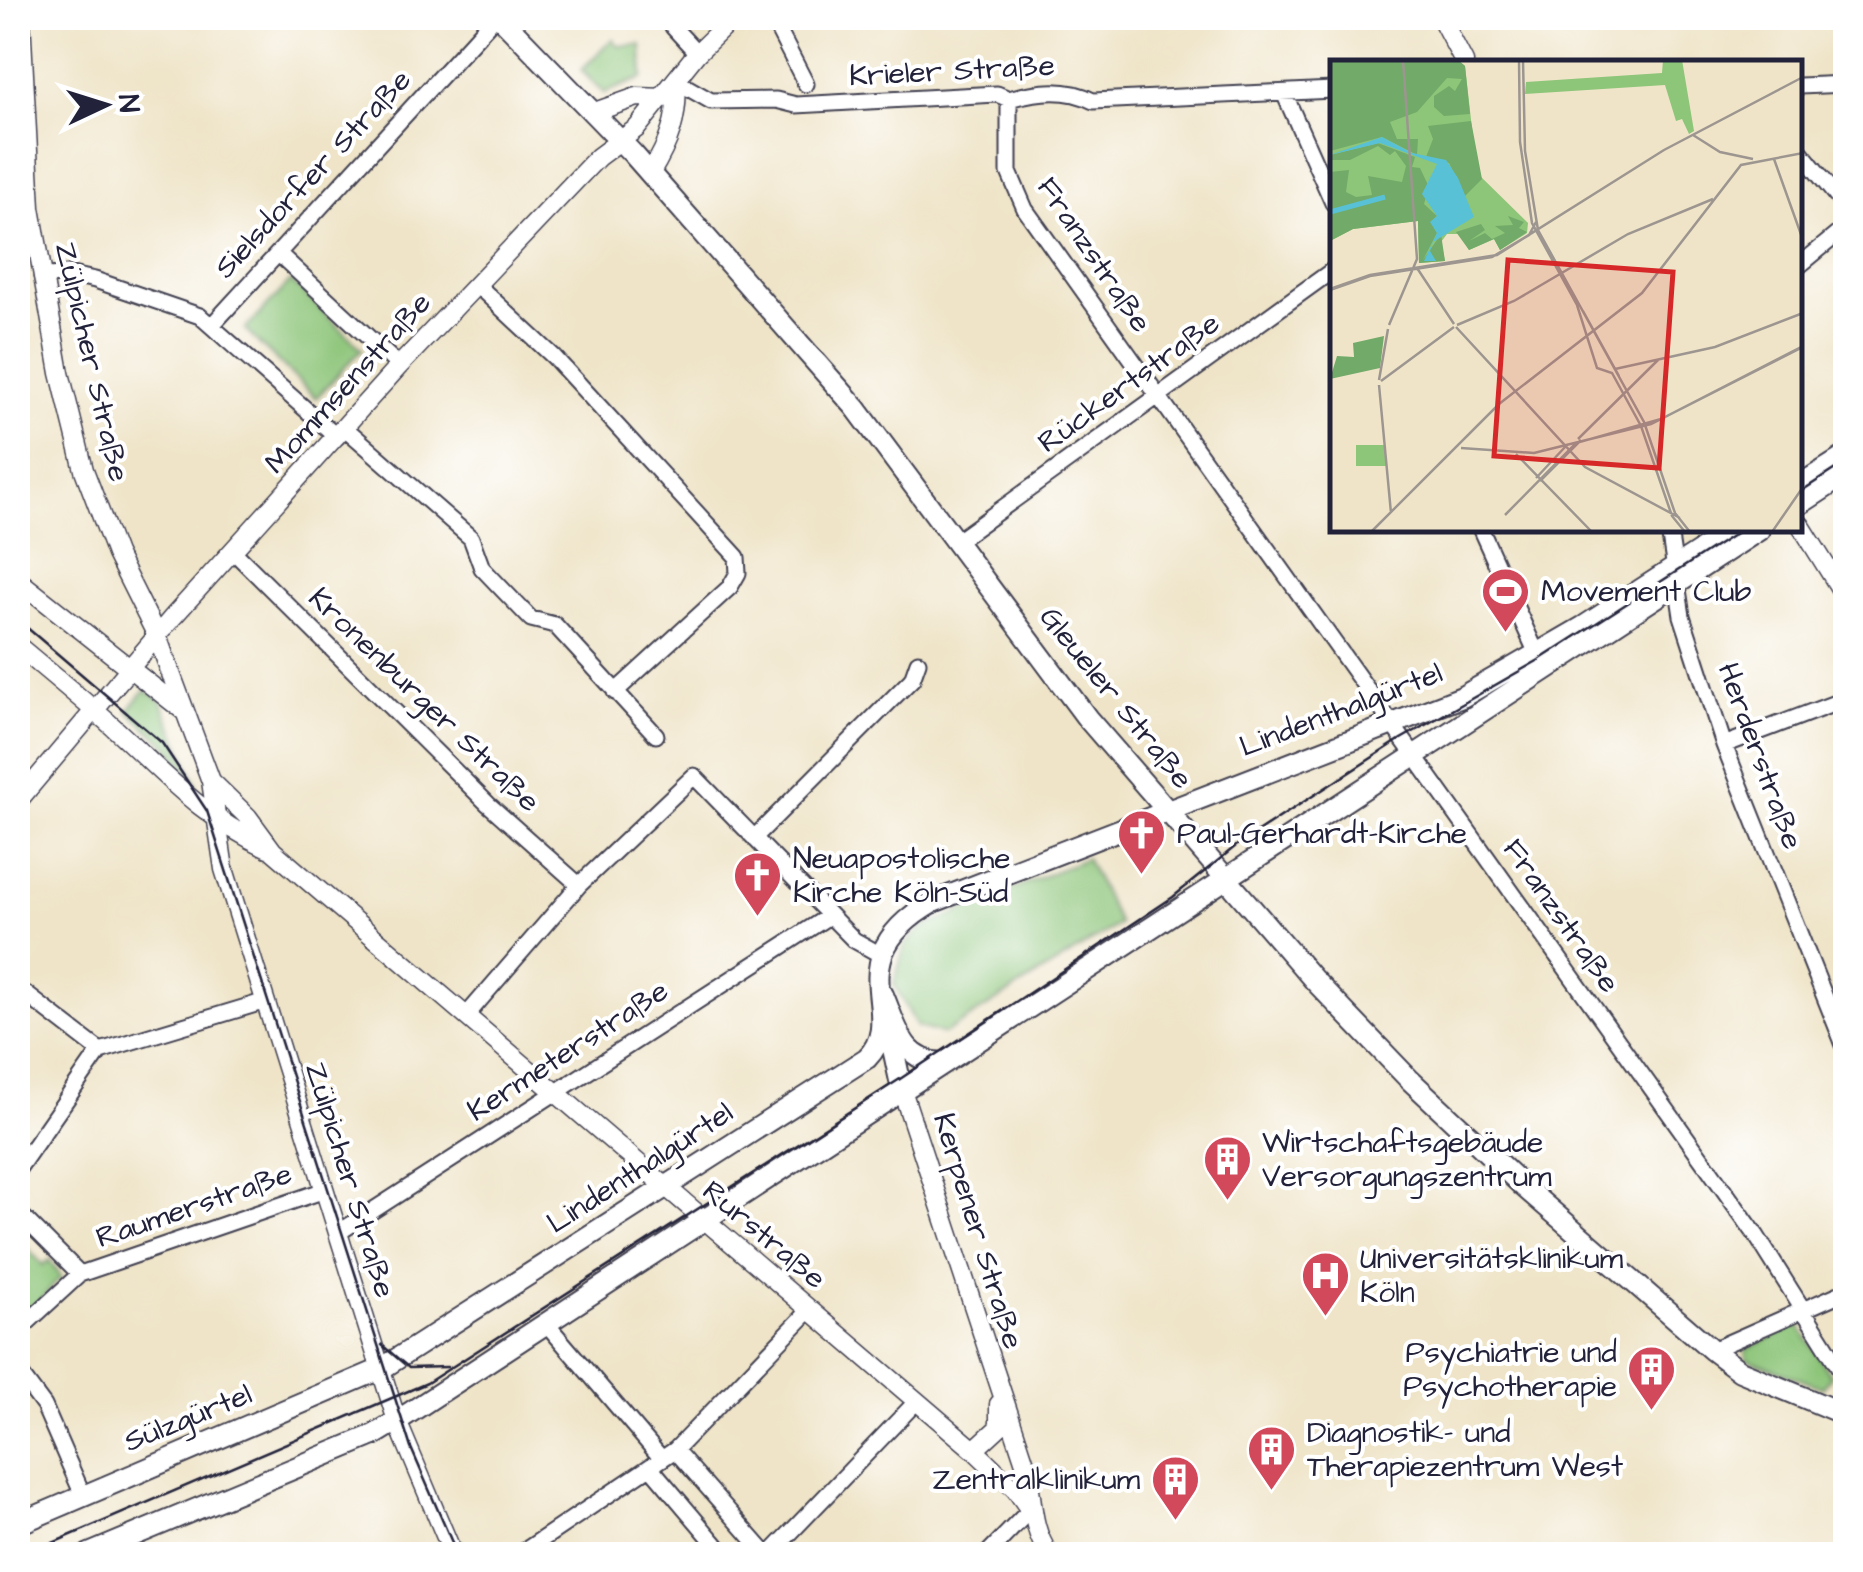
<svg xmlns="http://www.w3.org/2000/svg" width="1863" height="1572" font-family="'Architects Daughter',sans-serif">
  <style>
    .green { fill: #8dc579; stroke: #58745a; stroke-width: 2.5 }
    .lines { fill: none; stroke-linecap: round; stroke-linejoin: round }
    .minor-casing { stroke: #413f50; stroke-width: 19 }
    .tertiary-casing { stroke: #413f50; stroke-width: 21 }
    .secondary-casing { stroke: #413f50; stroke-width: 24 }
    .minor { stroke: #fff; stroke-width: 15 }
    .tertiary { stroke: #fff; stroke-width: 18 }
    .secondary { stroke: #fff; stroke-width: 20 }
    .tram { stroke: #22223b; stroke-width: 2.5 }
    .labels { text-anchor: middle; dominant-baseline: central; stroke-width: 8; stroke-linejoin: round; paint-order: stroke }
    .street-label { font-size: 30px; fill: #22223b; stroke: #fff }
    .poi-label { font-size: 30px; fill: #22223b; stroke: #fff; text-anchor: start }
    .inset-river { fill: none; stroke: #59c1d6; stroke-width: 5 }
    .inset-road { fill: none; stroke: #9d9690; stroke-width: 2.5 }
    .view { fill: #d62828; fill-opacity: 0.15; stroke: #d62828; stroke-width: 5 }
    .inset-edge { fill: none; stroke: #22223b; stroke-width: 5 }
  </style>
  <rect width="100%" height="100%" fill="#fff"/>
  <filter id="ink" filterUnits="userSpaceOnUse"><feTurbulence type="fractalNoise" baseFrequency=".01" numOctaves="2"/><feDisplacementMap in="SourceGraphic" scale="20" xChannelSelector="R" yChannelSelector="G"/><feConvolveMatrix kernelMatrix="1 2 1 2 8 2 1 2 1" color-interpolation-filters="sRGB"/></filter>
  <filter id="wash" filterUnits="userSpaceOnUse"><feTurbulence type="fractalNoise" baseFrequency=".0048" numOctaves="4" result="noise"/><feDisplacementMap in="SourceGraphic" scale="40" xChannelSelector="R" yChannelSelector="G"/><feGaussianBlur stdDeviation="2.25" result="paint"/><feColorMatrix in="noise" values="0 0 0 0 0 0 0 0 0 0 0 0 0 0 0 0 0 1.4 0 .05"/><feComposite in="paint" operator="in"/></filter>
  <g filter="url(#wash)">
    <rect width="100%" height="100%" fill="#efe4c8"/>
    <path class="green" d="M613 39 617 46 642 45 643 78 604 93 581 70Z
      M291 281 362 349 316 398 245 330Z
      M145 690 161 700 197 785 167 745 128 711Z
      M1086 858 1119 924 944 1034 917 1027 894 984 905 945 922 928Z
      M18 1238 43 1265 49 1260 61 1277 18 1326Z
      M1799 1325 1831 1376 1823 1388 1747 1359 1746 1349Z"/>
  </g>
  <g filter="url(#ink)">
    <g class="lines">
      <defs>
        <path id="minor" d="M672 18 673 27 697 53
          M772 18 806 84
          M676 81 711 101 776 100 796 105 997 94 1009 99C1036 91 1067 87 1093 101L1333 90
          M1800 86 1846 84
          M1284 93 1333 203
          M1009 99V172L1025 209 1756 1235 1846 1378
          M1800 151 1846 208
          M279 254 399 366
          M1800 265 1846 227
          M42 277 67 274 95 280 200 316 337 437
          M476 284 554 357 737 557 738 573 730 587 615 692
          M213 324 494 18
          M345 428 471 538 482 568 504 591 531 619 555 625 656 735
          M1481 530 1537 654
          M1669 530 1682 616 1724 745 1846 1050
          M957 541 1333 270
          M233 551 488 804 579 885
          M1724 745 1846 699
          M755 837 912 679 918 662
          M18 988 100 1051
          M466 1016 579 885 694 776 854 940 881 955
          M18 1169 100 1051 266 1001
          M18 1212 80 1274
          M338 1233 829 916
          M545 1322 662 1459
          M18 1331 80 1274 325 1190
          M1712 1350 1846 1291
          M18 1371 44 1406 82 1493
          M1836 1408 1846 1387
          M675 1450 766 1554
          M652 1469 724 1554
          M520 1554 675 1450 810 1310
          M770 1554 916 1402
          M987 1554 1030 1510"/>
        <path id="tertiary" d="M21 18 31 208 60 373 84 470 116 554 157 636 211 781 224 869 397 1421 453 1554
          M1441 18 1464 62
          M592 113 637 97 665 98
          M650 174C669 143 679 118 676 81
          M1800 524 1846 598
          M18 580 185 712
          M18 646C49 672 81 698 112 726 167 776 199 815 268 848
          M211 781 248 817 273 851 974 1450 1016 1490 1030 1510
          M18 801 172 618 399 366 598 157 637 128 697 53 733 18
          M902 1090 1025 1463C1034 1494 1029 1526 1049 1554
          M974 1450 999 1427V1404"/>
        <path id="secondary" d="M501 18 633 154 856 408 1087 718 1314 980 1410 1080 1524 1187 1712 1350 1740 1371 1846 1415
          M1800 485 1846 456
          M1800 504 1846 474
          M883 995C897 1028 903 1063 944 1063
          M889 1030 902 1090
          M18 1524 381 1369 867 1058C910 1014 833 960 933 902L1462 697 1583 627 1733 530
          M89 1554 374 1435 397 1421 1759 530"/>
      </defs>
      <use href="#minor" class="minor-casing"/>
      <use href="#tertiary" class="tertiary-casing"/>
      <use href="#secondary" class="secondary-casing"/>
      <use href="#minor" class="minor"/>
      <use href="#tertiary" class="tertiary"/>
      <use href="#secondary" class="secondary"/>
      <path class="tram" d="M1800 492 1846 462
        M18 620 162 743 207 811 411 1448 457 1554
        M382 1345 409 1368 447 1367
        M27 1554 427 1383 900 1079 1173 897 1236 846 1305 801 1401 739 1539 660 1741 530"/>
    </g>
  </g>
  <defs>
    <symbol id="stadium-pin" viewBox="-11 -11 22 30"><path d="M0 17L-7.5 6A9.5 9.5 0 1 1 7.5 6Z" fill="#d1495b" stroke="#fff"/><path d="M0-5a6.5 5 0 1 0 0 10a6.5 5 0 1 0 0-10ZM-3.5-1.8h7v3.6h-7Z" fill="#fff"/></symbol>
    <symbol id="church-pin" viewBox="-11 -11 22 30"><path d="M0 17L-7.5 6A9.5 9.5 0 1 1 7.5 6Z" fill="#d1495b" stroke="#fff"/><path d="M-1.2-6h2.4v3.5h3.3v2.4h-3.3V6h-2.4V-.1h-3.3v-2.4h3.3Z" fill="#fff"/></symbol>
    <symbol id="building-pin" viewBox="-11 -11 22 30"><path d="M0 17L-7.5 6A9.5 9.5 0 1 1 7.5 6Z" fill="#d1495b" stroke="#fff"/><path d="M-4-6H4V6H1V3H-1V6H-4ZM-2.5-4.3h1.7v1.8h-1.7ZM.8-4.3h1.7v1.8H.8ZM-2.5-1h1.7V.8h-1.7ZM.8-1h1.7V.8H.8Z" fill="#fff"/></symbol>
    <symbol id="hospital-pin" viewBox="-11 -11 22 30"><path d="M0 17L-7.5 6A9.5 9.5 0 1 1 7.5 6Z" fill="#d1495b" stroke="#fff"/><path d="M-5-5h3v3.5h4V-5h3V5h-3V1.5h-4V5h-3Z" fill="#fff"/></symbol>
  </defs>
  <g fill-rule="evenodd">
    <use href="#stadium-pin" x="1478" y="564" width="55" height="75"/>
    <use href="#church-pin" x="1114" y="806" width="55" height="75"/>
    <use href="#church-pin" x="730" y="848" width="55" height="75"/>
    <use href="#building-pin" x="1200" y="1132" width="55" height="75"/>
    <use href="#hospital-pin" x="1298" y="1248" width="55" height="75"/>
    <use href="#building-pin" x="1624" y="1342" width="55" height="75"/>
    <use href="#building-pin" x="1244" y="1422" width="55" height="75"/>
    <use href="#building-pin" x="1148" y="1452" width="55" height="75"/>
  </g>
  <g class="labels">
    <g class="street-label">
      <text transform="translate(952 71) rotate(-3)">Krieler Straße</text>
      <text transform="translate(313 174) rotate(-47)">Sielsdorfer Straße</text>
      <text transform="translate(1094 255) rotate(56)">Franzstraße</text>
      <text transform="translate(92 362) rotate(77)">Zülpicher Straße</text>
      <text transform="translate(348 383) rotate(-48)">Mommsenstraße</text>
      <text transform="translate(1129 383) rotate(-36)">Rückertstraße</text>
      <text transform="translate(1116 698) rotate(51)">Gleueler Straße</text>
      <text transform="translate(424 700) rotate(44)">Kronenburger Straße</text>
      <text transform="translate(1341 710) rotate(-21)">Lindenthalgürtel</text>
      <text transform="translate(1760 756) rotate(70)">Herderstraße</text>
      <text transform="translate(1561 916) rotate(55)">Franzstraße</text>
      <text transform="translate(568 1051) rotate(-33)">Kermeterstraße</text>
      <text transform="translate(640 1168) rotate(-33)">Lindenthalgürtel</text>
      <text transform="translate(350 1180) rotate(73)">Zülpicher Straße</text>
      <text transform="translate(194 1206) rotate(-19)">Raumerstraße</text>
      <text transform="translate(978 1231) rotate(73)">Kerpener Straße</text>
      <text transform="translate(764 1235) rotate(40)">Rurstraße</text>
      <text transform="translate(188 1418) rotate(-22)">Sülzgürtel</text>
    </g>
    <g class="poi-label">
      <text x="1541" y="592">Movement Club</text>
      <text x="1177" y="834">Paul-Gerhardt-Kirche</text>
      <text x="793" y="859">Neuapostolische<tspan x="793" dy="34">Kirche Köln-Süd</tspan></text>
      <text x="1262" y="1143">Wirtschaftsgebäude<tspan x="1262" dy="34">Versorgungszentrum</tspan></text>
      <text x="1360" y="1259">Universitätsklinikum<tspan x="1360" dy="34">Köln</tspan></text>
      <text x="1617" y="1353" text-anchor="end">Psychiatrie und<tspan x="1617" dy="34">Psychotherapie</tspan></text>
      <text x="1307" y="1433">Diagnostik- und<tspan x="1307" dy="34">Therapiezentrum West</tspan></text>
      <text x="1140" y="1480" text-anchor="end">Zentralklinikum</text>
    </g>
  </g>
  <g transform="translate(1330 60)">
    <rect width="472" height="472" fill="#efe4c8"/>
    <path d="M0 0H128L135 6 147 113 198 163 197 173 170 190 164 179 139 190 130 174H117L111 182 115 201 89 203 88 161 23 169 0 181ZM333 0H352L364 71 359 74 352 59 346 61 335 25 195 34 196 22 332 13ZM26 385H54L57 406H26Z" fill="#8dc579"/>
    <path d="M0 0H128L135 6 140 54 114 56 104 47V36L119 26 125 31 132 19 117 18 87 52 60 62 67 79H88L87 95 52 77 0 91ZM141 61 152 119 135 136 119 103 96 97 103 79 98 66ZM48 83 85 97 82 107 90 108 99 127 94 144 107 156 101 162 107 173 93 200 111 174 115 201 89 203 88 161 23 169 0 181V112L19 110 16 132 26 137 42 135 38 116 72 122 76 106 65 91 60 95 48 86 20 100H0V95ZM178 156 194 162 189 168 197 172 170 190 164 179 139 190 126 172 151 164 155 170 139 181 155 173 162 179 175 173 165 166 183 165ZM54 276 50 308 0 319 7 296 24 297 23 283Z" fill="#72aa69"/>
    <path d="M52 77 82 93 116 100 128 118 144 157 103 182 100 191 106 201H94L107 173 100 162 107 156 92 134 107 104 50 83 0 95Z" fill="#59c1d6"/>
    <path class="inset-river" d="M0 152 55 137"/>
    <path class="inset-road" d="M189 0 190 82 202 163 247 245 267 308 282 313 311 366 342 456 355 472M193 0 195 91 208 170 314 362 345 453 360 472M363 75 390 92 423 99M444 99 473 180M87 208 124 264M0 229 40 215 167 195 334 90 473 17M0 230 40 216 162 197 199 175 206 162M253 251 289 316M59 265 87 199 73 0M127 265 184 241 298 174 383 139M126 267 255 407 350 458M285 309 385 287 473 253M49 320 58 269M51 321 124 267M49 325 61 453M248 379 328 300M131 388 204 393 321 364 473 287M186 394 262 472M206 418 236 386M210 421 251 380M175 455 246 383 331 359 473 286M41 472 169 344 312 233 411 105 473 93M442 472 473 427"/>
    <path class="view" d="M178 200 343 212 329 408 164 396Z"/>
    <rect width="472" height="472" class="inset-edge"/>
  </g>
  <rect width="1863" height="1572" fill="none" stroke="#fff" stroke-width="60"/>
  <g transform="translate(105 105) rotate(86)" stroke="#ffffff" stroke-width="8" paint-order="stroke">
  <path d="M0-8L18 38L0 25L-18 38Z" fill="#22223b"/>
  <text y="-15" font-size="28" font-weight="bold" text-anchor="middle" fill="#22223b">N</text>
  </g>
</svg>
